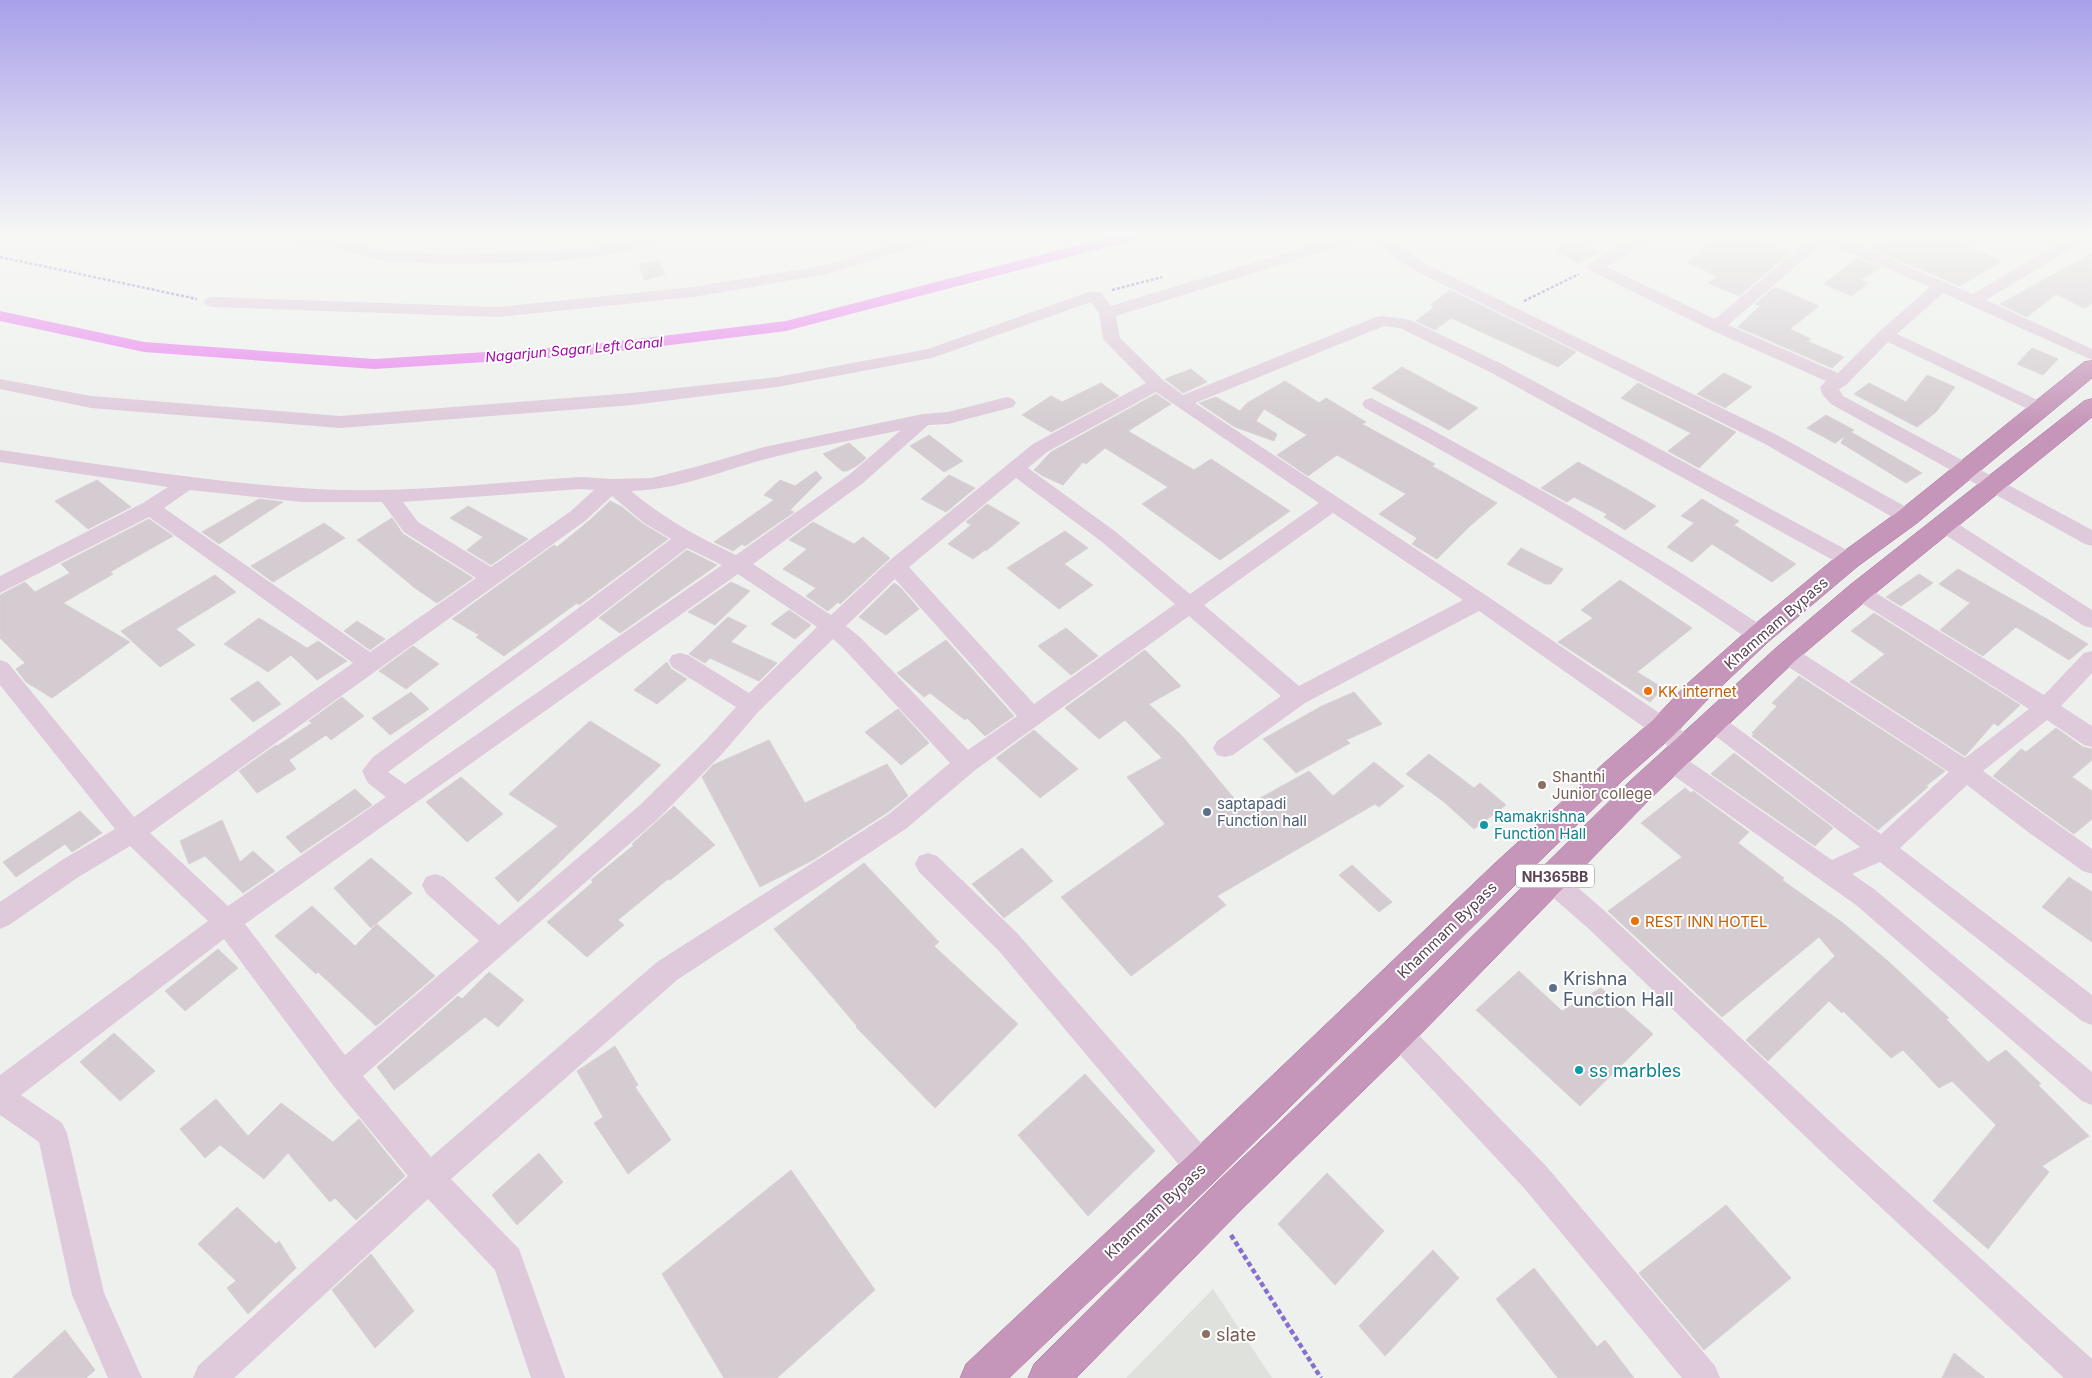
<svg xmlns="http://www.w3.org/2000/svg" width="2092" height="1378" font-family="Inter,sans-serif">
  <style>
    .education { fill: #dfe1dd }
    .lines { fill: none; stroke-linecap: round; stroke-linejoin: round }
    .canal { fill: #e883ee; fill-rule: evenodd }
    .building { fill: #d4ccd0; stroke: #d9d0d5 }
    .trunk-casing { stroke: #aa6d9a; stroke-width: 1 }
    .path-far1 { stroke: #866fcf; stroke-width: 2.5; stroke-dasharray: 3 2; stroke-linecap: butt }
    .path { stroke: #866fcf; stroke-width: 4.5; stroke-dasharray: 5 3; stroke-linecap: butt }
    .minor { fill: #decada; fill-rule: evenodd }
    .trunk { fill: #c696ba; fill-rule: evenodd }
    .food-dot { fill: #e8710a; stroke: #fff; stroke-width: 2 }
    .education-dot { fill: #8d6e63; stroke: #fff; stroke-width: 2 }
    .service-dot { fill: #5c6f8a; stroke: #fff; stroke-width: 2 }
    .culture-dot { fill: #0f9aa8; stroke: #fff; stroke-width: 2 }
    .labels { text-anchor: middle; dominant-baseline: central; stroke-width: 4; stroke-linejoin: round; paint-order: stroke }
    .far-water-label { font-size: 14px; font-style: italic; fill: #a107ab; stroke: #fff }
    .shield { fill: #fff; stroke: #8c7c89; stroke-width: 1 }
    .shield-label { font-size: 14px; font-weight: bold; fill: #5a4456 }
    .street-label { font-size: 15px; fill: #5a4456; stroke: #fff }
    .food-label { font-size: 15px; fill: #c56008; stroke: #fff; text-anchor: start }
    .education-label { font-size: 15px; fill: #785e54; stroke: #fff; text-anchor: start }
    .service-label { font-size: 15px; fill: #4e5e75; stroke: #fff; text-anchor: start }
    .culture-label { font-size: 15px; fill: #0d838f; stroke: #fff; text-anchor: start }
    .near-service-label { font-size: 18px; fill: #4e5e75; stroke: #fff; text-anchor: start }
    .near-culture-label { font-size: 18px; fill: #0d838f; stroke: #fff; text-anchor: start }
    .near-education-label { font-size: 18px; fill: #785e54; stroke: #fff; text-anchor: start }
  </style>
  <rect width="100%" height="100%" fill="#edf0ec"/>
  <path class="education" d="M1213 1289 1272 1378H1126Z"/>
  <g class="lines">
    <path class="canal" d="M1121 234H1148L1145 237 786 331 579 356 374 369 144 352 0 321V311L144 342 374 359 579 346 786 321Z"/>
  </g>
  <path class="building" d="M1723 234H1745L1790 253 1739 296 1708 283 1717 276 1686 262Z
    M1899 234H1942L2002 261 1960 286 1872 249Z
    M1575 241 1599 253 1578 263 1555 250Z
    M2092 253V303L2084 308 2056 294 2027 317 2000 304Z
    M1857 258 1881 268 1860 280 1868 283 1852 296 1824 284Z
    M659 260 665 275 644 280 639 264Z
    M1775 287 1819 306 1790 329 1811 339 1807 341 1844 357 1832 368 1738 327 1760 306 1755 304Z
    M1450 290 1576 352 1558 367 1451 318 1435 330 1416 321 1434 307 1431 305Z
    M2032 348 2058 359 2043 375 2017 364Z
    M1402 367 1478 408 1449 430 1372 388Z
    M1191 369 1207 382 1183 393 1165 379Z
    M1724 373 1752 387 1725 408 1697 394Z
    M1927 375 1955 387 1936 412 1917 427 1854 394 1869 383 1906 402Z
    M1285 381 1319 403 1326 398 1366 422 1362 424 1435 464 1432 466 1497 503 1471 525 1437 559 1412 544 1417 538 1379 514 1406 494 1337 455 1308 476 1277 455 1307 435 1264 409 1256 421 1277 434 1274 441 1235 427 1199 403 1216 397 1240 411 1247 403Z
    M1101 383 1119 396 1051 432 1022 415 1051 396 1062 402Z
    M1638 383 1736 432 1699 468 1668 451 1691 433 1621 398Z
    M1156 394 1171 404 1128 431 1194 470 1211 459 1290 511 1220 560 1142 504 1168 487 1105 448 1086 464 1083 462 1063 485 1043 476 1034 470 1051 452Z
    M1826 415 1854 430 1851 432 1922 473 1906 483 1841 443 1845 436 1835 443 1807 428Z
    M929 435 963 461 944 472 910 446Z
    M849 443 866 458 858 465 847 471H842L823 454Z
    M1578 462 1627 489 1656 506 1625 530 1604 517 1607 514 1574 497 1567 502 1541 488Z
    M816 471 822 478 790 510 794 512 745 546 742 544 733 551 714 542 774 500 764 495 780 480 795 486Z
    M949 475 975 488 946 512 921 499Z
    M97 480 131 507 88 529 55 501Z
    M259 499 283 502 219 544 202 532Z
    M1702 499 1739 521 1734 525 1796 564 1772 582 1712 544 1692 562 1667 547 1694 523 1681 516Z
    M610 501 622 507 643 524 668 539 579 605 577 603 504 656 476 637 479 635 452 619 554 545 557 547 590 520Z
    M987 504 1020 523 986 551 985 550 973 559 948 544 971 525 966 522Z
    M468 506 528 539 491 565 467 550 483 537 450 518Z
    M392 518 403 534 473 578 437 603 415 588 357 540Z
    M149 519 173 536 110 572 113 574 63 603 130 642 52 698 26 682 16 669 25 663 0 638V595L25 582 35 592 70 573 61 564Z
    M813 522 854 544 863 537 890 558 840 604 838 602 828 611 806 596 816 588 783 569 807 549 789 540Z
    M324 523 345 538 273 582 251 566Z
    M1065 531 1088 548 1064 564 1093 585 1059 609 1007 568Z
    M1521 548 1563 569 1551 584H1545L1507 564Z
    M687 550 717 565 620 633 599 618Z
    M1958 569 2047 619 2088 644 2069 660 2016 627 1983 656 1940 630 1970 603 1939 584Z
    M1919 574 1933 583 1901 606 1886 597Z
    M215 575 236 592 176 629 195 645 160 667 121 631Z
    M1620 580 1692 628 1637 672 1663 688 1650 702 1558 642 1593 618 1581 610Z
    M731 582 750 591 715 625 688 612Z
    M894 583 900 587 919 609 886 635 859 617Z
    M789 610 811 625 795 639 771 624Z
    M1874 613 2020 705 1998 726 1994 723 1965 756 1850 682 1885 654 1851 631Z
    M728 617 747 626 731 642 777 663 759 681 710 658 705 663 689 654Z
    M259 618 307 648 318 641 347 661 317 680 291 655 268 672 224 644Z
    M357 621 385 639 370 650 344 631Z
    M1066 628 1098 656 1071 675 1038 646Z
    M946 640 1014 716 985 736 967 718 965 720 930 693 924 697 897 673Z
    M413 646 439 664 406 689 379 671Z
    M1145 650 1181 686 1149 704 1183 737 1242 808 1309 771 1333 796 1374 762 1404 786 1379 807 1375 804 1217 896 1226 905 1131 976 1061 897 1165 824 1127 777 1162 758 1125 720 1099 739 1065 708Z
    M667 662 671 669 687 679 657 704 634 690Z
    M1799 676 1945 771 1926 786 1928 787 1878 830 1752 736 1754 734 1752 733 1777 706 1772 703Z
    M258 681 281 704 253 722 230 699Z
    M411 692 429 709 390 735 372 718Z
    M1354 692 1382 724 1346 740 1350 743 1296 773 1263 739 1322 706Z
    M342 697 364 716 331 740 326 735 289 760 296 769 257 793 239 771 276 745 277 746 312 723 309 721Z
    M898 709 929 743 901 765 865 732Z
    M590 721 661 765 518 902 495 878 558 826 509 794Z
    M2056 728 2083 747 2092 749V760L2072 777 2092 791V819L2074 834 1993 776 2021 749 2026 752Z
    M1034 730 1078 769 1040 798 996 758Z
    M769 740 805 803 887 764 908 796 888 812 813 860 760 887 702 777 713 765Z
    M1734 753 1833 828 1815 846 1711 774Z
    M1429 754 1474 788 1480 783 1506 805 1474 829 1444 802 1406 774Z
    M461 777 503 814 467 842 426 802Z
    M1685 788 1691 793 1693 791 1749 832 1738 843 1784 878 1782 880 1843 923 1889 962 1949 1018 1946 1019 1988 1062 2006 1050 2041 1084 2038 1085 2089 1136 2042 1166 2049 1172 1988 1249 1933 1201 1996 1125 1952 1081 1939 1088 1903 1050 1891 1058 1843 1011 1842 1013 1829 1001 1768 1061 1746 1040 1835 956 1819 937 1722 1017 1608 911 1682 857 1641 823Z
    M355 789 372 805 301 853 286 837Z
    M674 806 715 845 670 880 668 879 618 920 624 925 587 957 547 922 593 882 591 880 634 845 632 844Z
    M80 811 102 833 72 852 65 844 16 877 3 862Z
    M222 820 240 862 253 851 275 871 243 893 205 856 189 864 180 841Z
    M1022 848 1053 881 1004 918 972 884Z
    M371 858 412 893 371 928 334 888Z
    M864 863 939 942 934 946 1018 1024 935 1108 856 1027 857 1026 774 929Z
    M1352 865 1392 902 1379 912 1339 875Z
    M2069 877 2092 892V942L2042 907Z
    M312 906 355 946 377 924 435 976 376 1026 318 972 316 974 275 936Z
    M218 949 238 968 185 1011 165 991Z
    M1519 971 1562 1011 1601 988 1653 1034 1580 1106 1476 1010Z
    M489 972 524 1000 498 1027 485 1017 394 1090 377 1067 458 996 462 999Z
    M114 1033 155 1071 120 1101 80 1062Z
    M615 1046 638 1085 635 1087 671 1140 628 1174 594 1123 603 1117 577 1071Z
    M1085 1074 1155 1151 1088 1216 1018 1135Z
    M216 1099 248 1136 281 1103 333 1142 359 1119 405 1176 356 1220 335 1198 330 1202 288 1153 264 1179 220 1145 205 1158 180 1129Z
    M539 1153 563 1182 517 1225 492 1195Z
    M791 1170 875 1290 777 1378H724L662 1274Z
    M1327 1173 1384 1231 1335 1285 1278 1224Z
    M1726 1205 1791 1278 1704 1350 1639 1273Z
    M237 1207 276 1244 279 1241 296 1268 248 1314 227 1288 236 1281 198 1244Z
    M1433 1250 1459 1278 1385 1356 1359 1326Z
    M371 1254 414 1311 375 1348 332 1290Z
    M1534 1268 1597 1347 1605 1340 1634 1378H1558L1496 1299Z
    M65 1330 95 1370 86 1378H12Z
    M1954 1353 1985 1378H1942Z"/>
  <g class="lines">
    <defs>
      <path id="trunk" d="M2092 361V378L1917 523 1858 566 1768 642 1707 700 1673 736 1623 780 1515 885 1215 1181 1009 1378H960L966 1364 1189 1155 1493 865 1603 764 1653 720 1687 684 1750 628 1840 554 1899 511 2084 362Z
        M2092 399V417L1868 599 1795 661 1649 800 1410 1045 1241 1210 1076 1378H1028L1034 1364 1215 1184 1386 1021 1629 782 1777 647 1850 585 2084 401Z"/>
    </defs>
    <use href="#trunk" class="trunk-casing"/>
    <path class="path-far1" d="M0 257 197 299
      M1112 290 1162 277
      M1524 301 1579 274"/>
    <path class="path" d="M1231 1235 1321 1378"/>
    <path class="minor" d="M262 234H306L336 238 385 251 447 254 545 252 604 246 654 234H682L679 237 604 256 545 262 447 264 385 261 335 248 270 239 265 237Z
      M924 234H949L946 237 828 274 693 297 497 317 212 307 206 305 204 302 206 299 212 297 497 307 693 287 826 265Z
      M1347 234H1384L1424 263 1779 436 1915 512 1918 517 1915 522 1908 524 1901 522 1765 444 1412 269 1369 237 1116 316 1120 338 1163 380 1183 395 1376 317 1382 316 1410 320 1502 364 1856 555 1859 560 1856 565 1849 567 1842 565 1490 372 1400 328 1384 326 1195 403 1487 596 1671 721 1694 741 1698 748 1694 755 1686 757 1682 756 1832 860 1860 847 1705 728 1701 722 1705 716 1713 713 1721 716 1881 834 1949 772 1778 660 1775 654 1778 648 1786 646 1794 648 1965 758 2029 709 1852 597 1849 592 1852 587 1859 584 1866 587 2044 695 2084 653 2092 651V673L2061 706 2092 726V747L2084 745 2047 720 1983 771 2092 849V874L2083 871 2028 832 1967 785 1900 848 2092 995V1025L2082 1021 1880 862 1852 874 1874 889 2092 1072V1105L2082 1101 1856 905 1663 768 1659 761 1663 754 1671 751 1676 753 1655 735 1479 611 1305 703 1233 755 1225 757 1217 755 1213 748 1217 741 1281 696 1189 616 974 771 907 828 677 980 451 1179 519 1249 565 1378H531L495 1270 428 1199 234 1378H193L198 1366 408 1176 333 1085 224 939 21 1095 62 1123 67 1133 104 1293 142 1378H108L72 1295 39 1142 0 1115V1075L208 921 130 846 80 876 9 925 0 929V902L62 860 115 829 0 685V660L8 663 134 817 353 663 149 517 0 593V576L143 503 168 487 0 462V450C100 464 200 481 301 488 394 495 488 483 581 477L612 479 652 478 699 466 764 447 923 414 948 412 1007 397 1013 399 1016 403 1013 407 948 424 928 425 863 483 753 564 831 615 889 561 1033 444 1146 383 1103 339 1099 313 1091 302 932 358 777 387 632 405 340 428 91 408 0 389V379L91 396 340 416 632 393 777 377 928 349 1089 292H1101L1111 306ZM1156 392 1319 503 1190 594 1116 532 1028 468 1047 452ZM901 430 850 474 736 555C696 536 666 520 631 491 678 490 721 471 766 459 810 447 856 440 901 430ZM1016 478 1102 542 1175 604 1034 704 909 567ZM581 489 594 490 571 511 491 567 418 522 403 502ZM190 490 302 502H382L404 532 476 578 370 652 164 508ZM612 496 644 523 671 539 541 636 373 757 362 771 368 783 386 797 228 906 150 833 585 521ZM1333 513 1463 600 1299 686 1204 605ZM687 548 722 565 405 784 388 772 557 648ZM738 574 817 627 749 693 688 655 680 653 672 655 669 661 672 667 736 707 705 741 640 805 499 925 444 877 435 874 426 877 422 885 426 893 479 941 345 1055 245 924ZM895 579 1017 716 968 750 860 637 846 626ZM833 639 844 649 950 763 889 814 657 962 431 1157 363 1076 658 819 721 755 759 711Z
      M1640 234H1659L1607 267 1715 319 1812 237 1810 234H1832L1973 294 2074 234H2092L2090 237 1986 300 2092 349V360L1943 293 1897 334 2046 404 2049 408 2046 412 2040 414 2034 412 1888 342 1846 385 1839 389 1843 396 2092 530V546L2085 544 1831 404 1822 394 1820 387 1826 381 1711 330 1589 270 1587 267 1589 264ZM1824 242 1930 287 1880 331 1838 373 1728 325Z
      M1371 398 1427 427 1575 509 1672 567 1767 629 1770 635 1767 641 1759 643 1751 641C1627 555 1497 480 1365 408L1362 404 1365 400Z
      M1945 518 1952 520 2092 610V628L2084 626 1938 530 1935 525 1938 520Z
      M928 853 937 856 1017 933 1213 1157 1217 1168 1213 1179 1202 1183 1191 1179 999 951 919 872 915 864 919 856Z
      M1551 869 1560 872 1607 913 1850 1140 2092 1359V1378H2064L1830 1160 1589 929 1542 888 1538 880 1542 872Z
      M1398 1020 1408 1024 1546 1166 1715 1366 1720 1378H1682L1524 1188 1388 1042 1384 1033 1388 1024Z"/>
    <use href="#trunk" class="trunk"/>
  </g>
  <linearGradient id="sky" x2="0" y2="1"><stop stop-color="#a8a0ea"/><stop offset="0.55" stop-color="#f7f8f6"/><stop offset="1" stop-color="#f7f8f6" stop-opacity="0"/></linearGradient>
  <rect width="2092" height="427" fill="url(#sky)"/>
  <g class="food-dot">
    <circle cx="1648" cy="691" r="5"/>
    <circle cx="1635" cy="921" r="5"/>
  </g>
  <g class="education-dot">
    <circle cx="1542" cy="785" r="5"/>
    <circle cx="1206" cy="1334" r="5"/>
  </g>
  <g class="service-dot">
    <circle cx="1207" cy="812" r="5"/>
    <circle cx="1553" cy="988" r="5"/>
  </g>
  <g class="culture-dot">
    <circle cx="1484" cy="825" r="5"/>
    <circle cx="1579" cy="1070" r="5"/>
  </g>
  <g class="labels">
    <g class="far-water-label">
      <text transform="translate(574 349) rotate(-5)">Nagarjun Sagar Left Canal</text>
    </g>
    <rect class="shield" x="1516" y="864.5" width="78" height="23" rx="4"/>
    <g class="shield-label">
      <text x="1555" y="876">NH365BB</text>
    </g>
    <g class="street-label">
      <text transform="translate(1776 623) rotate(-41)">Khammam Bypass</text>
      <text transform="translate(1447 930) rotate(-44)">Khammam Bypass</text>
      <text transform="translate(1155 1211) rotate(-43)">Khammam Bypass</text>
    </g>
    <g class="food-label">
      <text x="1658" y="691">KK internet</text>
      <text x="1645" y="921">REST INN HOTEL</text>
    </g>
    <g class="education-label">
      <text x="1552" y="776">Shanthi<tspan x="1552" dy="17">Junior college</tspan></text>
    </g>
    <g class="service-label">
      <text x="1217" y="803">saptapadi<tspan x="1217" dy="17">Function hall</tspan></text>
    </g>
    <g class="culture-label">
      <text x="1494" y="816">Ramakrishna<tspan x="1494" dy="17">Function Hall</tspan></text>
    </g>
    <g class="near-service-label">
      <text x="1563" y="978">Krishna<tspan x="1563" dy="21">Function Hall</tspan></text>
    </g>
    <g class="near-culture-label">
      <text x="1589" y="1070">ss marbles</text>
    </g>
    <g class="near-education-label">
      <text x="1216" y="1334">slate</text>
    </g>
  </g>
</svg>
